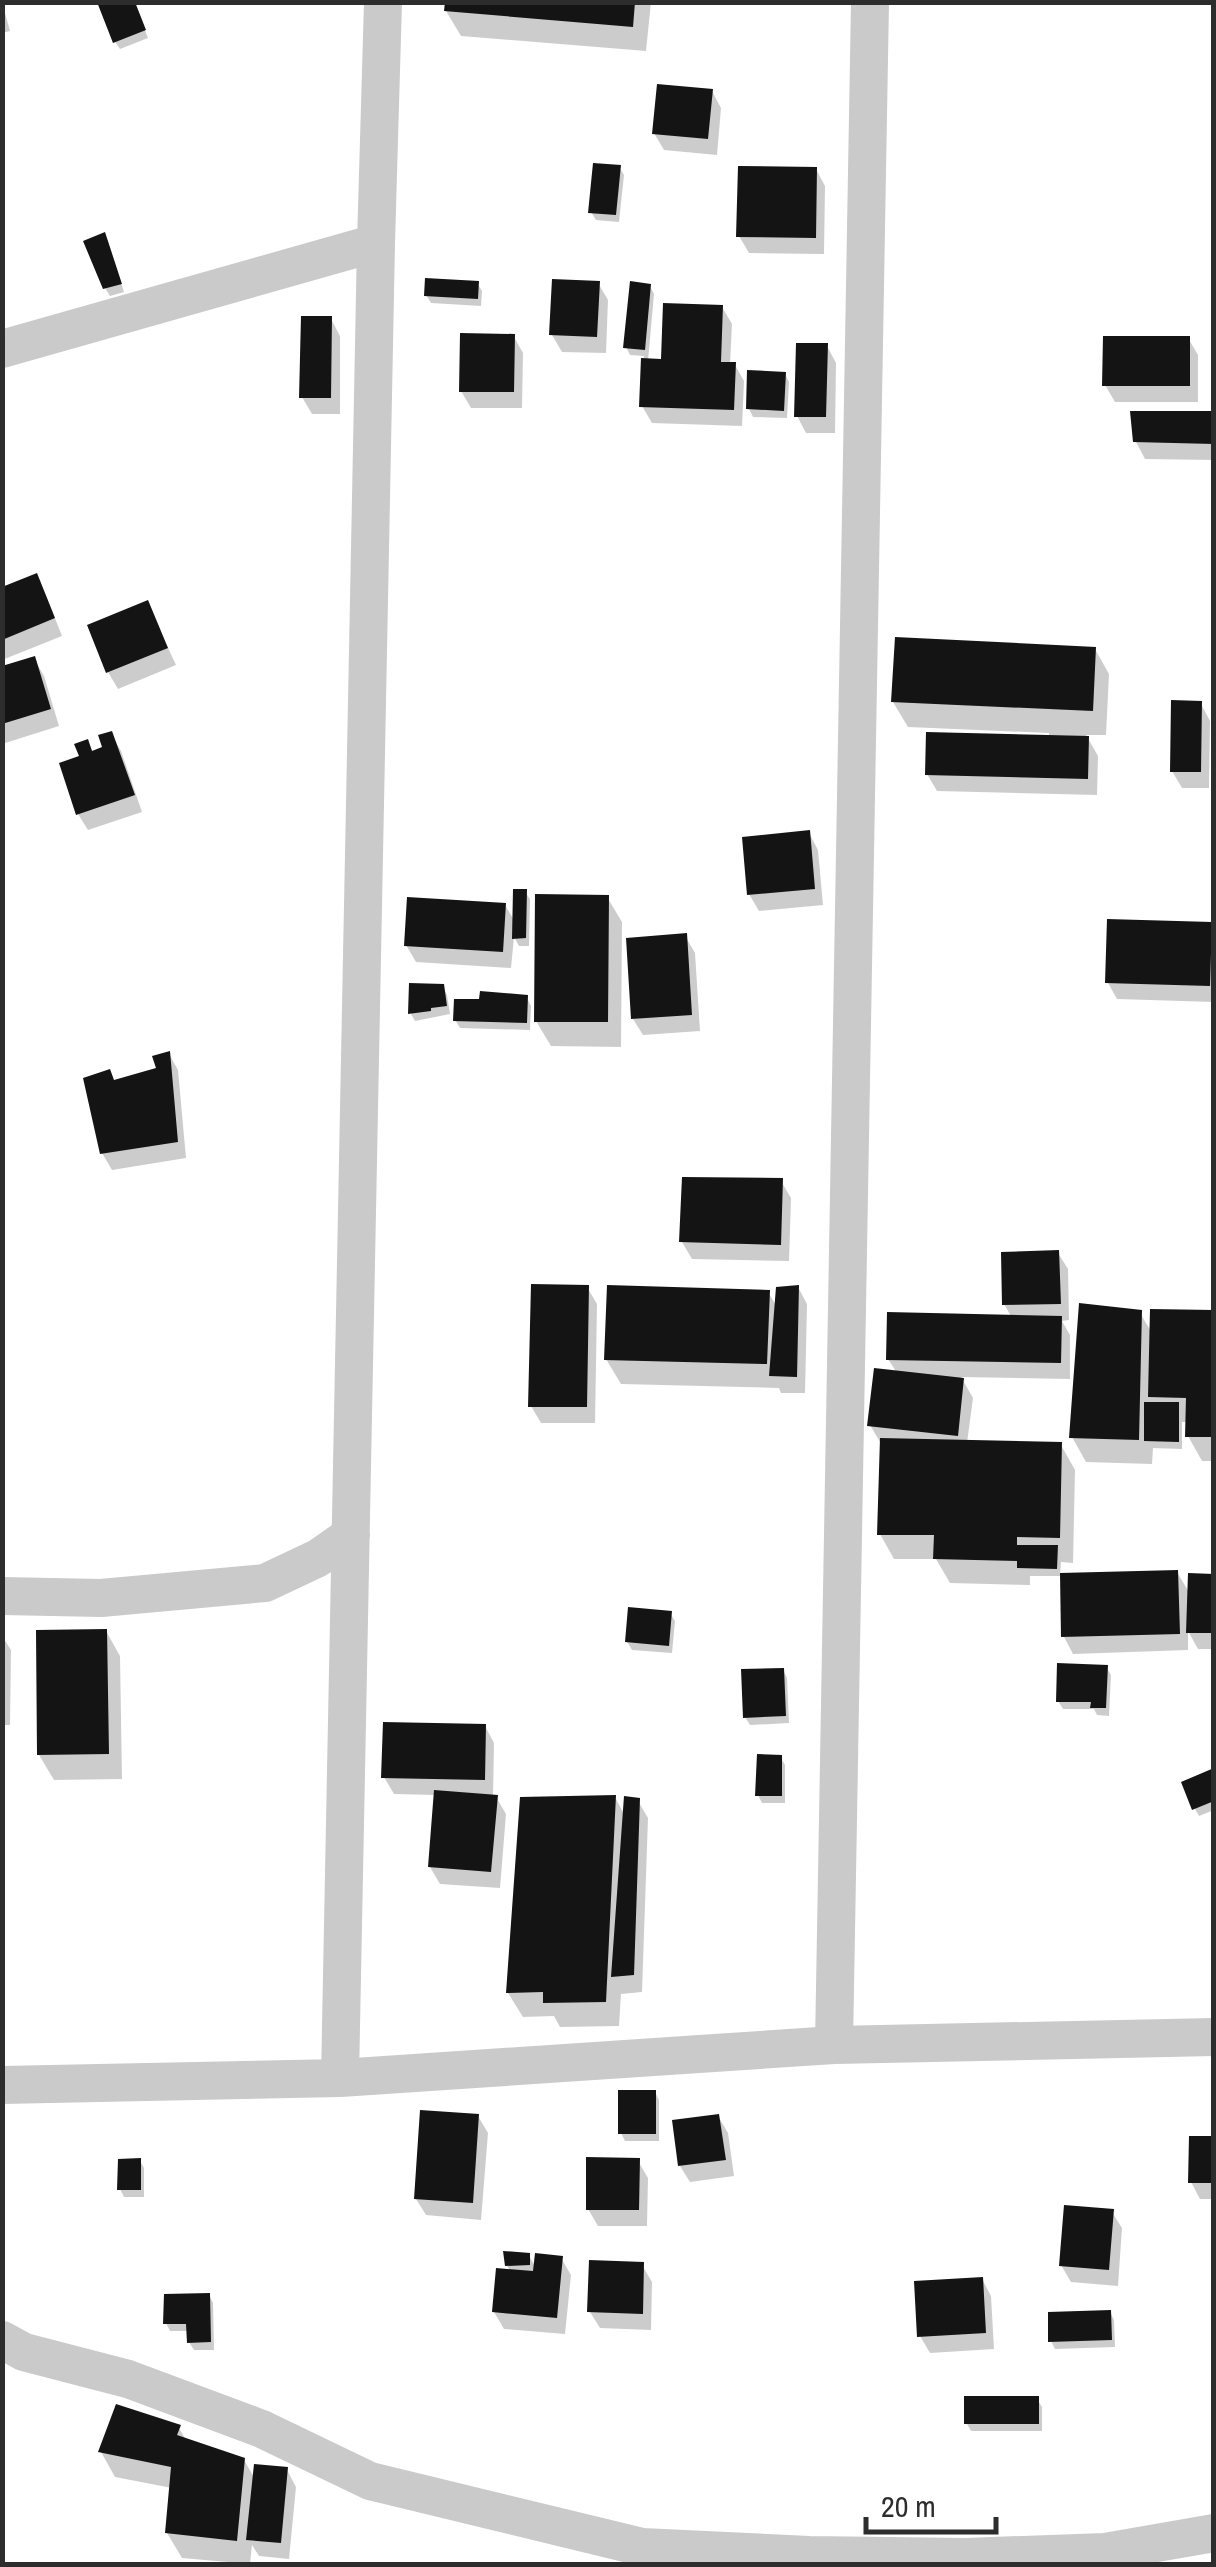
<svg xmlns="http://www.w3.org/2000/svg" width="1216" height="2567" font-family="'Archivo Narrow',sans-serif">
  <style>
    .shadow { fill: #0003 }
    .building { fill: #141414 }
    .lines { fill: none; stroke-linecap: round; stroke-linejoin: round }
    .minor { stroke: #cacaca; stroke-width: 38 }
  </style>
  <rect width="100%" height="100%" fill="#fff"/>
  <path class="shadow" d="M2 2 10 31 2 33Z
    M134 2 148 38 120 49 115 42Z
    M447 2H651L646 51 461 36 446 11Z
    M712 91 721 108 717 155 664 150 654 133Z
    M619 167 624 175 619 222 596 220 591 212Z
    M816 169 825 186 824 254 749 253 739 236Z
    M108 243 124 292 110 296 105 288Z
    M477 283 482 291 481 306 431 303 426 295Z
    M598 283 608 300 606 353 562 352 552 335Z
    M650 286 654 294 648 361 663 362 722 307 732 324 730 365H735L744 381 742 426 652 423 642 406 644 356 630 355 626 347Z
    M331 319 340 336V414H312L302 397Z
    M514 337 523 353 522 408H471L461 391Z
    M1188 338 1198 355V402H1115L1105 385Z
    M827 346 836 363 835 433H806L797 416Z
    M785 374 789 382 787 418 753 417 749 409Z
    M1214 414V460L1145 459 1136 442Z
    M36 576 45 593 62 636 2 660V590Z
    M147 603 176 665 118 689 108 672Z
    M1095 649 1109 674 1106 735H1086L1098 756 1097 795 937 791 927 774 1049 738V733L908 727 893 702Z
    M34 659 44 676 59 726 2 744V669Z
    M1201 704 1210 721 1209 788H1182L1172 771Z
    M111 734 121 751 142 812 88 830 78 814 83 757 87 742 94 753 105 749Z
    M809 833 818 850 823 905 759 911 749 894Z
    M525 892 530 899 529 946H519L514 937 511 968 416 962 406 945 505 905 515 922Z
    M607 897 622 922 621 1047 551 1046 536 1021Z
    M1211 925 1214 930V1002L1117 999 1108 983Z
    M685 936 695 953 700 1031 643 1035 633 1019Z
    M443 987 447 995 450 1014 415 1021 411 1014Z
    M527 998 531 1006 530 1030 460 1028 455 1020 482 1002Z
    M169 1054 178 1070 186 1158 112 1170 102 1153 115 1083 159 1070Z
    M781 1181 791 1198 789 1261 692 1259 682 1242Z
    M1058 1253 1068 1269 1069 1320 1062 1321 1070 1335V1379L961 1377 973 1398 967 1443 1061 1445 1075 1470 1073 1563 1061 1562 1060 1576 1177 1572 1190 1594 1214 1576V1649H1198L1188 1631V1650L1073 1654 1064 1637 1062 1576H1030V1585L950 1583 936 1559H894L880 1534 882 1442H880L870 1425 897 1373 888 1359 1012 1318 1004 1304Z
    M587 1287 597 1304 595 1423H541L531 1406Z
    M798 1287 807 1304 805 1393H781L779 1388 621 1384 606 1359 768 1292 777 1307Z
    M1140 1313 1152 1333 1214 1313V1461H1202L1188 1436V1422H1182V1449L1153 1448 1152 1464 1086 1462 1072 1437Z
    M670 1613 675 1621 672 1653 632 1650 627 1642Z
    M106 1631 120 1656 122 1779 54 1780 39 1755Z
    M2 1636 11 1650 10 1725H2Z
    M1106 1667 1111 1675 1109 1716 1097 1715 1094 1709H1063L1058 1701Z
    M783 1670 787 1678 789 1723 750 1725 745 1717Z
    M485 1726 494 1743 493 1797H496L506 1814 500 1888 440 1884 430 1867 436 1795 394 1794 384 1777Z
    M781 1758 785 1765V1803H762L758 1795Z
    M1214 1770V1810L1199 1816 1195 1809Z
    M615 1797 625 1816 638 1801 648 1818 642 1992 621 1994 619 2026 560 2027 554 2016 523 2017 508 1993Z
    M655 2092 659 2100V2141H625L621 2133Z
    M478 2116 488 2133 481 2220 426 2215 416 2199Z
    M718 2116 728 2133 734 2176 690 2182 680 2166Z
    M1214 2139V2199H1200L1191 2182Z
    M140 2161 144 2168V2197H124L120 2189Z
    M638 2161 648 2178 647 2226H598L588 2209Z
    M1112 2212 1122 2228 1118 2286 1071 2282 1061 2265Z
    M529 2256 536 2268 561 2258 571 2275 565 2334 504 2329 494 2312 511 2272 507 2266Z
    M642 2265 652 2282 651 2330 600 2328 590 2312Z
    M982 2279 991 2296 994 2349 930 2353 920 2336Z
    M209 2295 213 2303 214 2350H194L189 2342V2331H170L166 2323Z
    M1110 2312 1114 2320 1115 2347 1055 2349 1051 2341Z
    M1037 2399 1042 2407V2431H971L967 2424Z
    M179 2428 187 2442 244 2460 255 2479 287 2470 296 2487 289 2559 259 2556 252 2545 250 2564 182 2558 167 2533 172 2488 115 2477 101 2452Z"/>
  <path class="building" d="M97 2H135L146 30 113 43Z
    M445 2H635L633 27 444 11Z
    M657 84 713 89 708 139 652 134Z
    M593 163 621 165 616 215 588 213Z
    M738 166 817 167 816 238 736 237Z
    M105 232 122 284 103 289 83 241Z
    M425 278 479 281 478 299 424 296Z
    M552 279 600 281 597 337 549 335Z
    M630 281 651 284 645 350 623 348Z
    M663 303 723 305 721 362H736L734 410 639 407 641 358 661 359Z
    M301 316H332L331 398H299Z
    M460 333 515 334 514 392H459Z
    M1103 336H1190V386H1102Z
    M796 343H828L826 417H794Z
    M747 370 786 372 784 411 746 409Z
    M1130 411H1214V444L1133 442Z
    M37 573 55 618 2 640V587Z
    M148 600 168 648 106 673 87 625Z
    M895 637 1096 647 1093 711 891 702Z
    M35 656 51 709 2 724V666Z
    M1171 700 1202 701 1201 772H1170Z
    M112 731 135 795 76 815 59 763 79 756 74 744 88 739 92 751 102 747 98 735Z
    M926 732 1089 736 1088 779 925 775Z
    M810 830 815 889 747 895 742 837Z
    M513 889H527L526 938 512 939Z
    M535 894 609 895 608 1022H534Z
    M407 897 506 903 503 952 404 946Z
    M1107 919 1212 922 1210 986 1105 983Z
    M687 933 692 1015 631 1019 626 938Z
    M409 983 444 984 447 1006 431 1008V1011L408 1014Z
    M480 991 528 995 527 1023 453 1021 454 999H479Z
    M170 1051 178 1142 100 1154 83 1078 110 1069 114 1080 156 1068 152 1056Z
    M682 1177 783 1178 781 1245 679 1242Z
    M1059 1250 1061 1304 1002 1305 1001 1252Z
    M531 1284 589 1285 587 1407H528Z
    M607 1285 770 1290 767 1364 604 1360Z
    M799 1285 797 1377 769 1376 776 1287Z
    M1079 1303 1142 1310 1139 1440 1069 1438Z
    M1150 1309 1214 1310V1437H1185L1186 1398 1148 1397Z
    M887 1312 1062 1316 1061 1363 886 1360Z
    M874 1368 964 1378 958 1436 867 1426Z
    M1144 1402H1179V1442L1144 1441Z
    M880 1438 1062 1442 1060 1538 1017 1537V1545H1058L1057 1569 1017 1568V1561L933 1559 934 1535H877Z
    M1178 1570 1180 1634 1061 1637 1060 1573Z
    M1188 1573 1214 1574V1633H1186Z
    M628 1607 672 1611 669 1646 625 1642Z
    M107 1629 109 1754 37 1755 36 1630Z
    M1057 1663 1108 1665 1106 1708H1090L1091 1702H1056Z
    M784 1668 786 1716 743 1718 741 1669Z
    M383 1722 486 1724 485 1780 381 1778Z
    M757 1754 782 1755V1796H755Z
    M1214 1768V1801L1192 1810 1181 1782Z
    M434 1790 498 1795 491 1872 428 1867Z
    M616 1795 606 2002 543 2003V1992L506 1993 520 1797Z
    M624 1796 640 1798 634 1975 611 1977Z
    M618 2090H656V2134H618Z
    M420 2110 479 2114 473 2203 414 2199Z
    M719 2114 726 2160 678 2166 672 2120Z
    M1189 2136H1214V2183H1188Z
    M586 2157 640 2158 639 2210H586Z
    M141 2158V2190H117L118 2159Z
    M1064 2205 1114 2209 1109 2270 1059 2266Z
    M503 2251 530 2253V2265L505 2266Z
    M535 2253 563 2256 557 2318 492 2312 496 2268 533 2271Z
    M589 2260 644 2262 643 2314 587 2312Z
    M983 2277 986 2333 917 2337 914 2281Z
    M210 2293 211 2342 187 2343 186 2324H163L164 2294Z
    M1111 2310 1112 2340 1048 2342V2312Z
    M964 2396H1039V2424H964Z
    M116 2404 181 2425 177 2435 245 2458 237 2541 165 2533 171 2467 98 2452Z
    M254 2464 288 2467 281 2543 246 2540Z"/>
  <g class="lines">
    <path class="minor" d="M2 349 376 243
      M2 1596 101 1598 265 1583 318 1558 351 1535
      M834 2045 870 2
      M340 2078 376 243 383 2
      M2 2085 340 2078 834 2045 1214 2037
      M2 2340 24 2352 128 2379 262 2429 370 2481 642 2547 809 2555 966 2557 1105 2552 1214 2533"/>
  </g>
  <rect width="1216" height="2567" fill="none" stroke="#2d2d2d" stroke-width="10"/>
  <path d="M866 2517v15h130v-15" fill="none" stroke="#2d2d2d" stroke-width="5"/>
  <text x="881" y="2517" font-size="30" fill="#2d2d2d" stroke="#ffffff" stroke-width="8" paint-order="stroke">20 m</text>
</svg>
